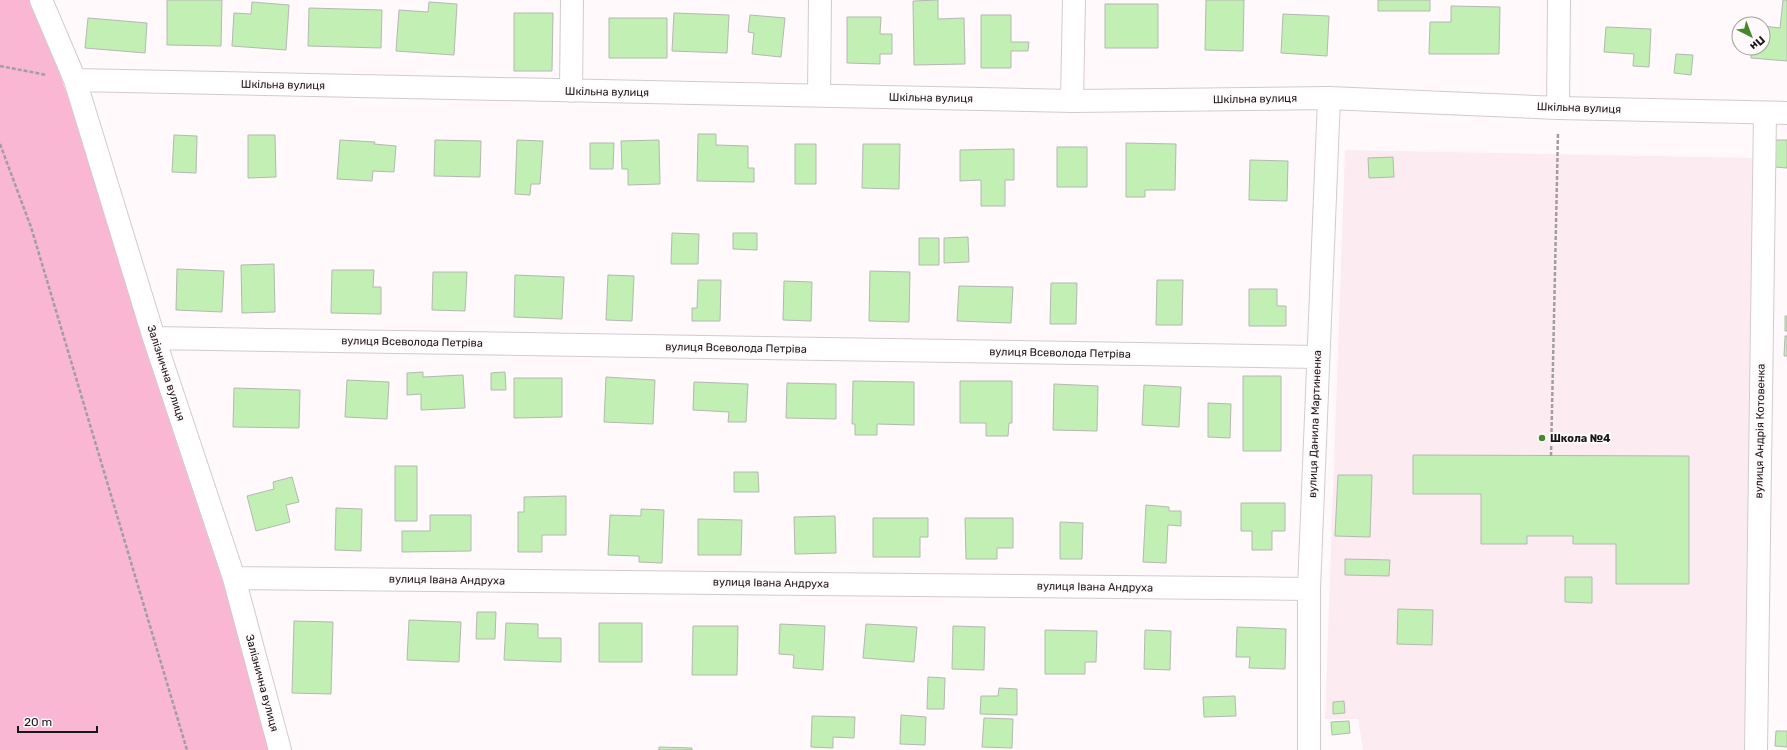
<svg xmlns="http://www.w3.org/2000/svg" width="1787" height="750" font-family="Rubik,sans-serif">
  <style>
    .built { fill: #fcecf2 }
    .green { fill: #f9b7d3 }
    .building { fill: #c2efb3; stroke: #b4b8b2 }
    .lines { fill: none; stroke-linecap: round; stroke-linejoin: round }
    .minor-casing { stroke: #d2cbcd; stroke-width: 24 }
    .path { stroke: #a29ea0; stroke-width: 2.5; stroke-dasharray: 4 2; stroke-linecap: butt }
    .minor { stroke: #fff; stroke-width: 22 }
    .poi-dot { fill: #46892c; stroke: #fff9fb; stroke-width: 1.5 }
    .labels { text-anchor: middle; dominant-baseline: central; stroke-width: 4; stroke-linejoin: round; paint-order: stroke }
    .street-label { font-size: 11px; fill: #191718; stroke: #fff9fb }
    .poi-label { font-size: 11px; font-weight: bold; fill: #191718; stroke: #fff9fb; text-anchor: start }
  </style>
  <rect width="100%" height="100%" fill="#fff9fb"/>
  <path class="built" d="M1345 150 1754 158 1745 750H1363L1358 719H1325Z"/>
  <path class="green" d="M0 0H34L208 498 272 750H0Z"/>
  <path class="building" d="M167 0H222L221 46 167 45Z
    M938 0V19L964 18 965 64 914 65 913 1Z
    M1206 0H1244L1243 51 1205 50Z
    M1378 0H1430V11H1378Z
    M1783 0H1787V61L1751 58 1752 48H1763V26L1780 28Z
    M252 2 289 5 286 50 232 46 234 13 251 14Z
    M429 2 457 4 454 55 396 51 399 10 428 12Z
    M1105 4H1158V48H1105Z
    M1451 6 1500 7 1499 54H1429L1430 22H1451Z
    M309 8 382 10 381 48 308 46Z
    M514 13H553L552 71H514Z
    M674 13 729 15 727 53 672 51Z
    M1283 14 1329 16 1327 56 1281 53Z
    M750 15 785 18 781 57 752 54 754 33 748 32Z
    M981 15H1011V42H1029L1028 51H1011V68H981Z
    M847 17H881L880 34H892V54H880V64L847 63Z
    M88 18 147 23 145 53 85 48Z
    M609 18H667V58H609Z
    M1606 27 1651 29 1649 67 1633 66 1634 54 1604 52Z
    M1676 54 1693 55 1691 75 1674 73Z
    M698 134H716V145L748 146V168H754V182L697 181Z
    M174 135 197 136 196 173 172 172Z
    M248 135H275L276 177 248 178Z
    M340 140 375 142 374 144 396 146 394 172 373 171 372 181 337 179Z
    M435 140 481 141 480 177 434 176Z
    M517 140 543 141 540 184H531L530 195 515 194Z
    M659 140 660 184 628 185V169H622L621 141Z
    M1775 140H1787V168L1774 167Z
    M590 143H614L613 169H590Z
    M1126 143 1176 144 1175 190H1145V197H1126Z
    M795 144H816V184H795Z
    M863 144H900L899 189 862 188Z
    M1057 147H1087V187H1057Z
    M1014 149V180H1005V206H981V180L960 181V150Z
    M1393 157 1394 177 1369 178 1368 158Z
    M1250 160 1288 161 1287 201 1249 200Z
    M672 233 699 234 698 264H671Z
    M733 233H757V250L733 249Z
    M968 237 969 262 944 263V238Z
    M919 238H939V265H919Z
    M274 264 275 312 242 313 241 265Z
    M177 269 224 271 222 312 176 310Z
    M332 270H374L373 287H381V314L331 313Z
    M870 271 910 272 909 322 869 321Z
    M433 272H467L465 311 432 310Z
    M515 275 564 277 562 319 514 317Z
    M608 275 634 276 632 321 606 320Z
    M698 280H721L720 321H692V308H697Z
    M1157 280H1183L1182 325H1156Z
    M784 281 812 282 811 321 783 320Z
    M1051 283H1077L1076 324H1050Z
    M959 286 1013 287 1011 323 957 321Z
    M1249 289H1277V306H1286V326H1249Z
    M1785 316H1787V331H1785Z
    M1785 336H1787V356H1784Z
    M423 372V377L463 375 465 408 421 410V394L407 395V373Z
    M505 372 506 390H491V373Z
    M1243 376H1281V451H1243Z
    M606 377 655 380 653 424 604 422Z
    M514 378H562V417L514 418Z
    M347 380 389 382 387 419 345 417Z
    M853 381 914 382V425L877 424V435H855V424H852Z
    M960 381H1012V423H1009L1008 436H986V423H960Z
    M694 382 748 384 746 422H728L729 412 693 410Z
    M787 383 836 384V419L786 418Z
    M1054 384 1098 386 1097 431 1053 430Z
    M1144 385 1181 387 1179 427 1142 425Z
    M234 388 300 390 299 428 233 427Z
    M1208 403 1231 404 1230 438 1208 437Z
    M1413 455 1689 456V584H1616V544H1573V536H1527V544H1481V494H1413Z
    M395 466H417V521H395Z
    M734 472H758L759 492H734Z
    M1338 475H1372L1370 537 1335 536Z
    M292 477 299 502 286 505 290 522 256 531 247 496 274 489 273 482Z
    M566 496V535H542V552H518V512H524V497Z
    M1241 503H1285V531H1272V550H1252V531H1241Z
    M1146 505 1169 507V511H1181V526L1168 525 1166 563 1143 562Z
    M336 508 362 509 361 551 335 550Z
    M641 509 664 510 662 563 639 562V556L608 555 610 515 641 516Z
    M430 515H471V551L402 552V531H430Z
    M835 516 836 553 795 554 794 517Z
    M873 518H928V537H920V557H873Z
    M965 518H1013V548H997V559H966Z
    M698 519 742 520 741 555H698Z
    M1060 522 1083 523 1082 559H1060Z
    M1345 559 1390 560 1389 576 1345 575Z
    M1565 577H1592V603L1565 602Z
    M1398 609 1433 610 1432 645 1397 644Z
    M477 612H496L495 639H476Z
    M409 620 461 622 459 662 407 660Z
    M294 621 333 622 331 694 292 693Z
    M506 623 538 624V638H561V662L504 660Z
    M599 623H642V662H599Z
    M780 624 825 626 823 670 793 668 794 655 779 654Z
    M866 624 917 627 914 662 863 658Z
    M693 626H738L737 675H692Z
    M953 626 985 627 984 670 952 669Z
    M1237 627 1286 629 1285 669 1249 668 1250 657H1236Z
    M1045 630 1097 631 1096 662H1085V674H1045Z
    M1145 630 1171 631 1170 670 1144 669Z
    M928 677 945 678 944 709H927Z
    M999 688 1017 689V715L980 714 981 696H998Z
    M1235 696 1236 716 1204 717 1203 697Z
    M1344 701 1345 713 1333 714V702Z
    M901 715 926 717 925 745 900 744Z
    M812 716 855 717 854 738 833 737V748L811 747Z
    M984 718 1013 719 1012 748 982 747Z
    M1349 721 1350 733 1332 735 1331 722Z
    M1776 731H1787V747L1775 746Z
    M659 747 692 748V750H659Z"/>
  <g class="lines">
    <defs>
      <path id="minor" d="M41 0 75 80 154 338 234 578 280 750
        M75 80 1072 101 1329 98 1558 108 1787 113
        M571 91 572 0
        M819 96 820 0
        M1072 101 1074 0
        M1558 108 1559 0
        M154 338 1318 357
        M234 578 1309 589
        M1309 750V589L1329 98
        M1756 750 1765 113"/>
    </defs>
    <use href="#minor" class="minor-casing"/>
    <path class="path" d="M0 66 47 75
      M0 144 31 227 187 750
      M1551 456 1558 132"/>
    <use href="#minor" class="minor"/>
  </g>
  <circle class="poi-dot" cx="1542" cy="438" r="4"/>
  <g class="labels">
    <g class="street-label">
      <text transform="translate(283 85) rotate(1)">Шкільна вулиця</text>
      <text transform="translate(607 92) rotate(1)">Шкільна вулиця</text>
      <text transform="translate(931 98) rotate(1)">Шкільна вулиця</text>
      <text transform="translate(1255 99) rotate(-1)">Шкільна вулиця</text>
      <text transform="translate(1579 108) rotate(2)">Шкільна вулиця</text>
      <text transform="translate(412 342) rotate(1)">вулиця Всеволода Петріва</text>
      <text transform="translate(736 348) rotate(1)">вулиця Всеволода Петріва</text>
      <text transform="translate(1060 353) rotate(1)">вулиця Всеволода Петріва</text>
      <text transform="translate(166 373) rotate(72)">Залізнична вулиця</text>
      <text transform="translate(1315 424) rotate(-88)">вулиця Данила Мартиненка</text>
      <text transform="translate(1760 431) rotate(-89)">вулиця Андрія Котовенка</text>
      <text transform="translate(447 580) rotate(1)">вулиця Івана Андруха</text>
      <text transform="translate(771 583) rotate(1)">вулиця Івана Андруха</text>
      <text transform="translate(1095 587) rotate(1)">вулиця Івана Андруха</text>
      <text transform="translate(262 683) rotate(75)">Залізнична вулиця</text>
    </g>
    <g class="poi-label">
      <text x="1550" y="438">Школа №4</text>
    </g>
  </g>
  <g transform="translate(1751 36) rotate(138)"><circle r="19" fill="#fff9fb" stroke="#a39fa0"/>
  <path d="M0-3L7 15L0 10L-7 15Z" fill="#46892c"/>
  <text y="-6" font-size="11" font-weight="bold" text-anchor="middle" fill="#191718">Пн</text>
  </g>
  <path d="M18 726v6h79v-6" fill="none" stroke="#191718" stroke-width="2"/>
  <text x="24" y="726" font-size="12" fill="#191718" stroke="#fff9fb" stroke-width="3" paint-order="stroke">20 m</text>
</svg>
